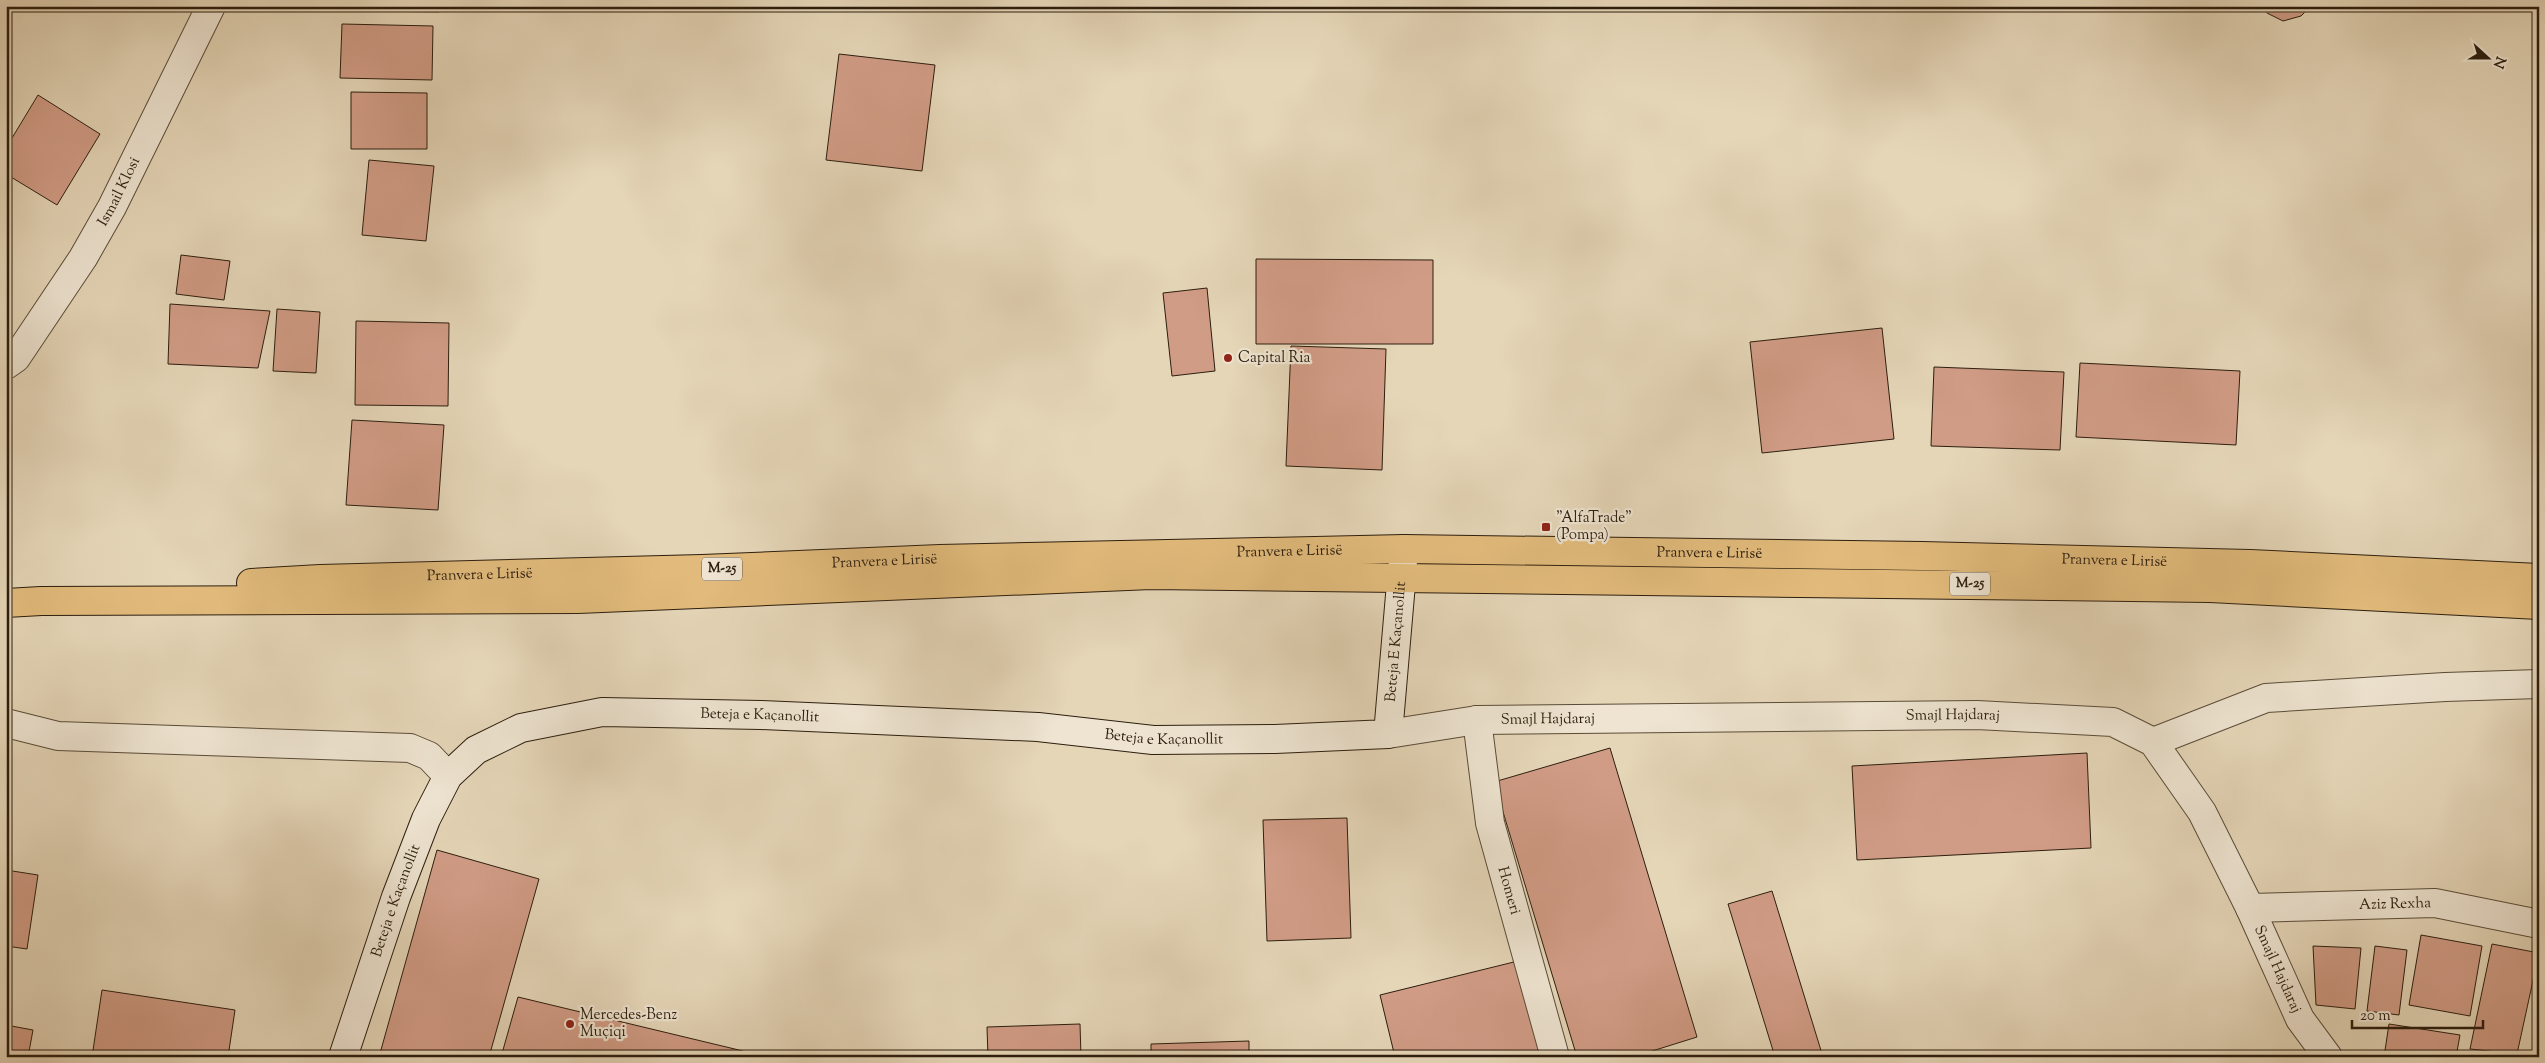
<svg xmlns="http://www.w3.org/2000/svg" width="2545" height="1063" font-family="'Sorts Mill Goudy',serif">
  <style>
    .building { fill: #d19c86; stroke: #2c1e0e }
    .lines { fill: none; stroke-linecap: round; stroke-linejoin: round }
    .street-casing { stroke: #5a4c38; stroke-width: 30 }
    .secondary-casing { stroke: #2c1e0e; stroke-width: 30 }
    .primary-casing { stroke: #2c1e0e; stroke-width: 30 }
    .street { stroke: #eee4d1; stroke-width: 28 }
    .secondary { stroke: #eee4d1; stroke-width: 28 }
    .primary { stroke: #e2bb7c; stroke-width: 28 }
    .poi-dot { fill: #8f2418; stroke: #eee4d1; stroke-width: 2 }
    .labels { text-anchor: middle; dominant-baseline: central; stroke-width: 4.5; stroke-linejoin: round; paint-order: stroke }
    .shield { fill: #eee4d1; stroke: #665948; stroke-width: 1 }
    .shield-label { font-size: 14px; font-weight: bold; fill: #2c1e0e }
    .street-label { font-size: 15px; fill: #2c1e0e; stroke: #eee4d1 }
    .poi-label { font-size: 15px; fill: #2c1e0e; stroke: #eee4d1; text-anchor: start }
  </style>
  <rect width="100%" height="100%" fill="#e5d6b8"/>
  <filter id="stains"><feTurbulence type="fractalNoise" baseFrequency=".004" numOctaves="4"/><feColorMatrix values="0 0 0 0 .2 0 0 0 0 .09 0 0 0 0 .02 0 0 0 .5 -.17"/></filter>
  <radialGradient id="worn" r=".72"><stop offset=".6" stop-color="#630" stop-opacity="0"/><stop offset="1" stop-color="#630" stop-opacity=".3"/></radialGradient>
  <path class="building" d="M372 6H439V12L372 11Z
    M2262 6H2311L2301 16 2283 21 2267 13Z
    M342 24 433 26 432 80 340 78Z
    M839 54 935 65 922 171 826 160Z
    M351 92 427 93V149H351Z
    M38 95 100 134 57 205 6 174V148Z
    M369 160 434 166 426 241 362 235Z
    M181 255 230 261 224 300 176 294Z
    M1256 259 1433 260V344H1256Z
    M1207 288 1215 371 1172 376 1163 293Z
    M170 304 270 311 258 368 168 364Z
    M277 309 320 312 316 373 273 371Z
    M356 321 449 323 448 406 355 405Z
    M1882 328 1894 439 1762 453 1750 342Z
    M1291 346 1386 349 1382 470 1286 466Z
    M2080 363 2240 371 2236 445 2076 437Z
    M1934 367 2064 372 2060 450 1931 446Z
    M352 420 444 425 438 510 346 505Z
    M1610 748 1697 1037 1633 1057H1577L1494 782Z
    M2087 753 2091 848 1857 860 1852 766Z
    M1347 818 1351 938 1267 941 1263 820Z
    M437 850 539 879 489 1057H379Z
    M6 870 38 875 27 949 6 946Z
    M1772 891 1823 1057H1775L1728 904Z
    M2421 935 2482 946 2470 1016 2409 1005Z
    M2492 944 2539 953 2517 1054 2470 1049Z
    M2313 946 2361 948 2355 1009 2316 1005Z
    M2375 946 2407 950 2399 1015 2367 1011Z
    M1522 960 1546 1057H1395L1380 995Z
    M102 990 235 1010 228 1057H92Z
    M518 997 743 1051 742 1057H501Z
    M1080 1024 1081 1057H988L987 1027Z
    M2389 1024 2460 1035 2456 1057H2384Z
    M6 1025 33 1030 28 1057H6Z
    M1249 1041V1057H1151V1044Z"/>
  <g class="lines">
    <defs>
      <g id="street">
        <path id="s1" d="M6 365 16 358 83 258 112 207 211 6"/>
        <path id="s2" d="M1477 720 1490 823 1555 1057"/>
        <path d="M6 723 58 736 410 748 429 756 448 776"/>
        <path id="s3" d="M1388 734 1477 720 1977 715 2113 722 2153 742 2202 812 2250 908 2300 1019 2328 1057"/>
        <path d="M2153 742 2266 698 2445 687 2539 684"/>
        <path id="s4" d="M2250 908 2435 903 2539 924"/>
      </g>
      <g id="secondary">
        <path id="s5" d="M343 1057 396 897 426 819 448 776 476 750 521 728 602 712 761 715 1038 727 1153 740 1275 739 1388 734 1404 549"/>
      </g>
      <g id="primary">
        <path id="s6" d="M251 583 320 579 702 569 940 559 1404 549 1922 556 2250 564 2539 578"/>
        <path d="M6 603 41 601 578 599 1151 575 2210 588 2539 605"/>
      </g>
    </defs>
    <use href="#street" class="street-casing"/>
    <use href="#secondary" class="secondary-casing"/>
    <use href="#primary" class="primary-casing"/>
    <use href="#street" class="street"/>
    <use href="#secondary" class="secondary"/>
    <use href="#primary" class="primary"/>
  </g>
  <g class="poi-dot">
    <circle cx="1228" cy="358" r="5"/>
    <rect x="1541" y="522" width="10" height="10" rx="2.5"/>
    <circle cx="570" cy="1024" r="5"/>
  </g>
  <g class="labels">
    <g class="shield">
      <rect x="702" y="557.5" width="40" height="23" rx="4"/>
      <rect x="1950" y="572.5" width="40" height="23" rx="4"/>
    </g>
    <g class="shield-label">
      <text x="722" y="569">M-25</text>
      <text x="1970" y="584">M-25</text>
    </g>
    <g class="street-label">
      <text stroke="none"><textPath href="#s1" startOffset="208">Ismail Klosi</textPath></text>
      <text stroke="none"><textPath href="#s6" startOffset="1039">Pranvera e Lirisë</textPath></text>
      <text stroke="none"><textPath href="#s6" startOffset="1459">Pranvera e Lirisë</textPath></text>
      <text stroke="none"><textPath href="#s6" startOffset="634">Pranvera e Lirisë</textPath></text>
      <text stroke="none"><textPath href="#s6" startOffset="1864">Pranvera e Lirisë</textPath></text>
      <text stroke="none"><textPath href="#s6" startOffset="229">Pranvera e Lirisë</textPath></text>
      <text stroke="none"><textPath href="#s5" startOffset="1351">Beteja E Kaçanollit</textPath></text>
      <text stroke="none"><textPath href="#s5" startOffset="629">Beteja e Kaçanollit</textPath></text>
      <text stroke="none"><textPath href="#s3" startOffset="566">Smajl Hajdaraj</textPath></text>
      <text stroke="none"><textPath href="#s3" startOffset="161">Smajl Hajdaraj</textPath></text>
      <text stroke="none"><textPath href="#s5" startOffset="1034">Beteja e Kaçanollit</textPath></text>
      <text stroke="none"><textPath href="#s2" startOffset="174">Homeri</textPath></text>
      <text stroke="none"><textPath href="#s5" startOffset="165">Beteja e Kaçanollit</textPath></text>
      <text stroke="none"><textPath href="#s4" startOffset="145">Aziz Rexha</textPath></text>
      <text stroke="none"><textPath href="#s3" startOffset="1031">Smajl Hajdaraj</textPath></text>
    </g>
    <g class="poi-label">
      <text x="1238" y="358">Capital Ria</text>
      <text x="1556" y="518">"AlfaTrade"<tspan x="1556" dy="17">(Pompa)</tspan></text>
      <text x="580" y="1015">Mercedes-Benz<tspan x="580" dy="17">Muçiqi</tspan></text>
    </g>
  </g>
  <rect width="2545" height="1063" fill="none" stroke="#e5d6b8" stroke-width="25"/>
  <rect x="8" y="8" width="2530" height="1048" fill="none" stroke="#2c1e0e" stroke-width="2.5"/>
  <rect x="12" y="12" width="2520" height="1038" fill="none" stroke="#2c1e0e"/>
  <g transform="translate(2488 58) rotate(111)" stroke="#eee4d1" stroke-width="4" paint-order="stroke">
  <path d="M0-4L9 19L0 12L-9 19Z" fill="#2c1e0e"/>
  <text y="-8" font-size="14" font-weight="bold" text-anchor="middle" fill="#2c1e0e">N</text>
  </g>
  <path d="M2352 1020v8h131v-8" fill="none" stroke="#2c1e0e" stroke-width="2.5"/>
  <text x="2360" y="1020" font-size="15" fill="#2c1e0e" stroke="#eee4d1" stroke-width="4" paint-order="stroke">20 m</text>
  <rect width="100%" height="100%" filter="url(#stains)"/>
  <rect width="100%" height="100%" fill="url(#worn)"/>
</svg>
